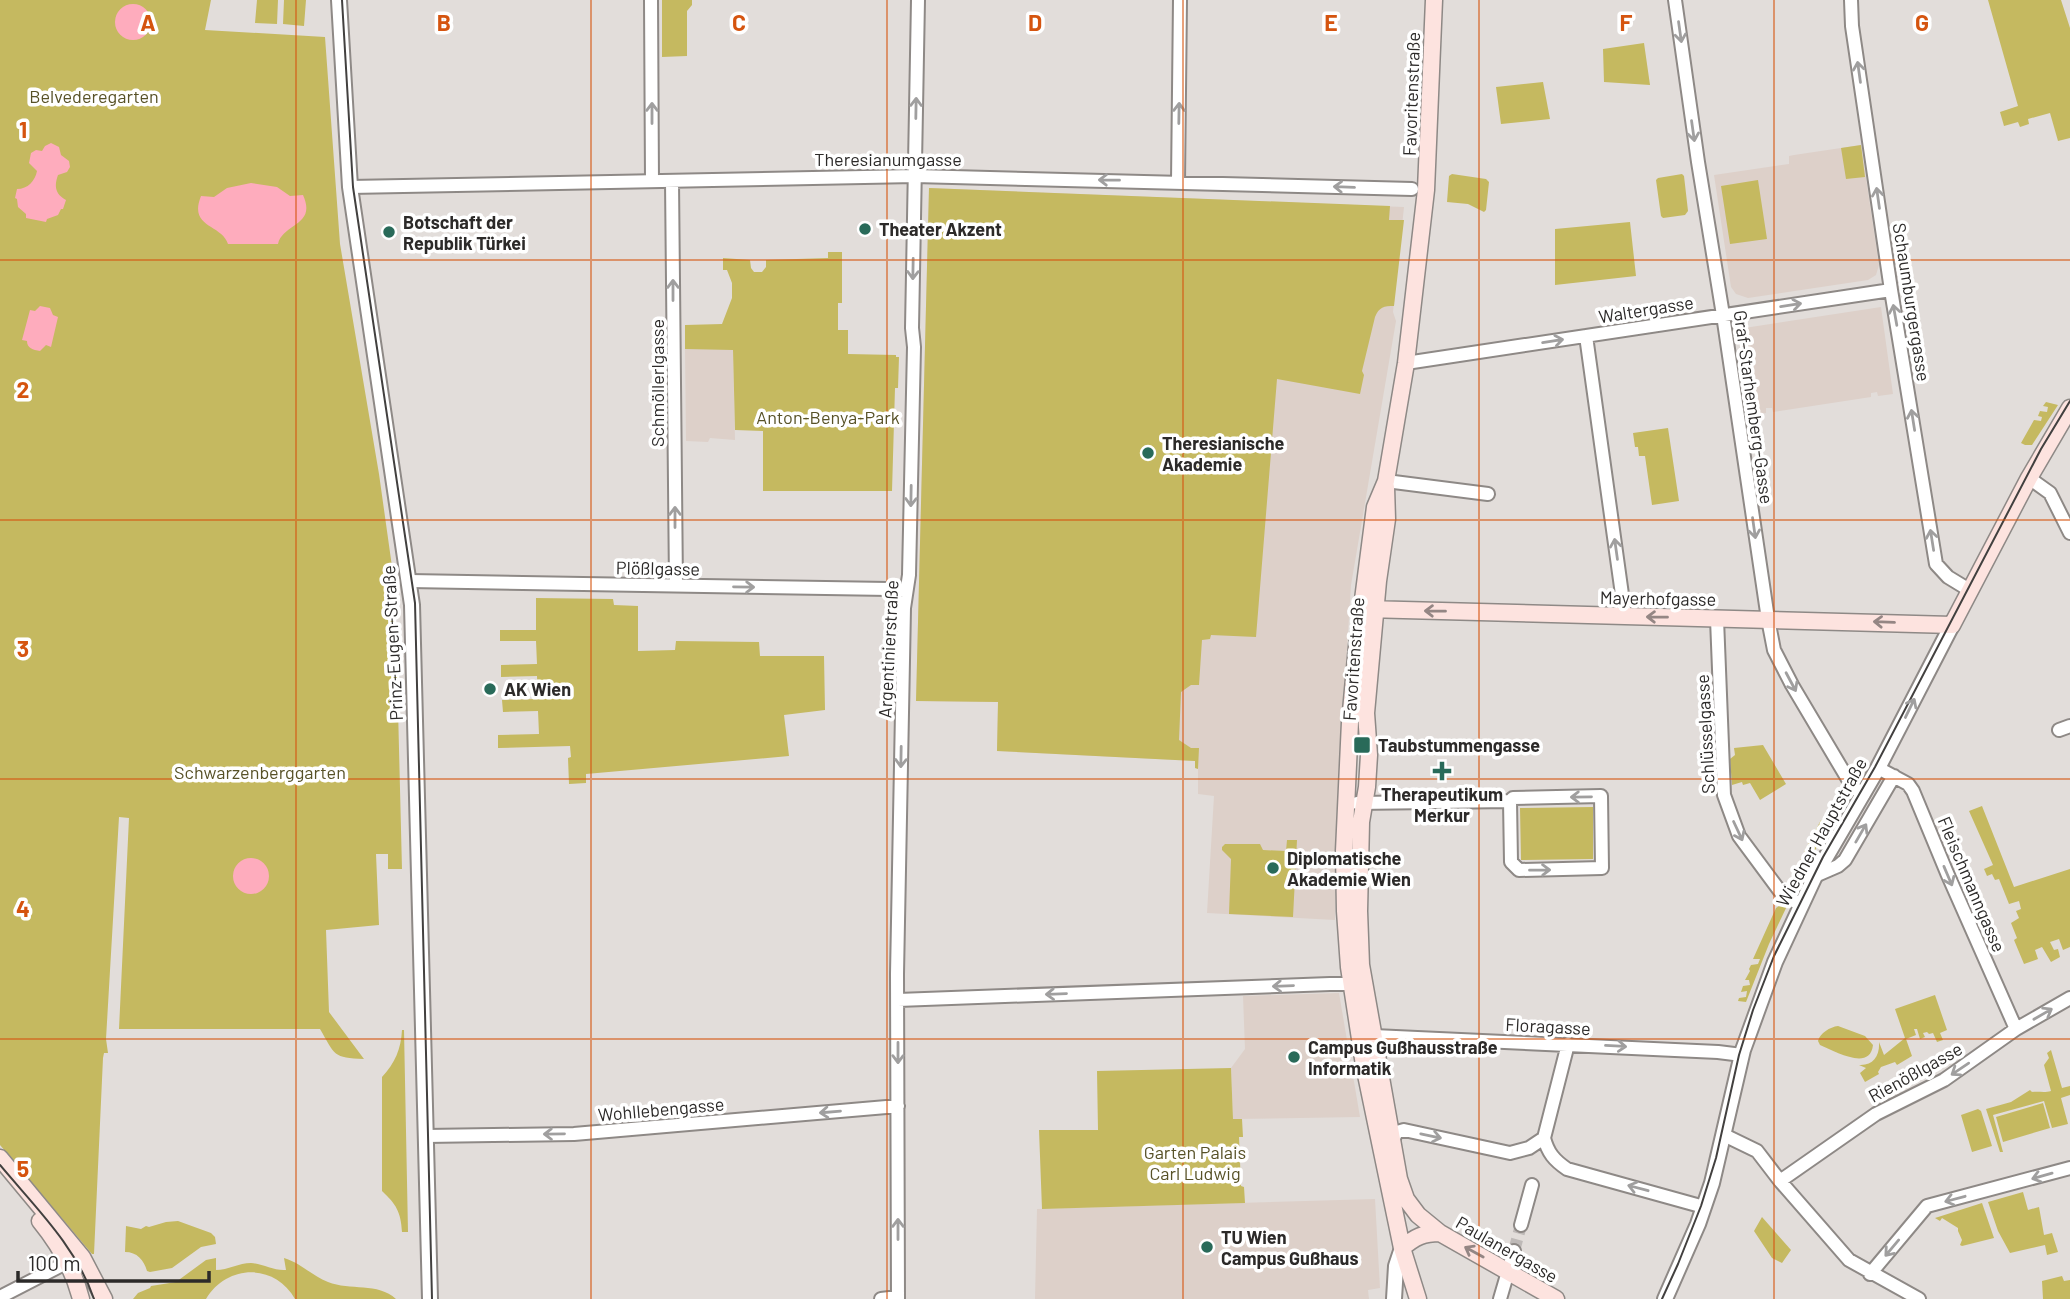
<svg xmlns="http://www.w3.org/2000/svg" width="2070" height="1299" font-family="Barlow,sans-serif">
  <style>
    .built { fill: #ddd0c9 }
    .green { fill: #c5b960 }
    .water { fill: #feacbd }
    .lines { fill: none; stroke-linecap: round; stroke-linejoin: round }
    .minor-tunnel { stroke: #beb9b7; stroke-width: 12; stroke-dasharray: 12 6; stroke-linecap: butt }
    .minor-casing { stroke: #8e8986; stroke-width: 16 }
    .tertiary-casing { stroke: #8e8986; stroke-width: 18 }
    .secondary-casing { stroke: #8e8986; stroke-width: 19 }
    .minor { stroke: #fff; stroke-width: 12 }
    .tertiary { stroke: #fff; stroke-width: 14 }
    .secondary { stroke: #fde3df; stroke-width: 16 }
    .tram { stroke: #42403f; stroke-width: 2 }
    .oneway { stroke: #a09f9f }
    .oneway2 { stroke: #948684 }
    .grid { fill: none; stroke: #d5540f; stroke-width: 2; stroke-opacity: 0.55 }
    .poi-dot { fill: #296a59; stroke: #fff; stroke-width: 2.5 }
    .labels { text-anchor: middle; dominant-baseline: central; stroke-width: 7; stroke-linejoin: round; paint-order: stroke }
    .street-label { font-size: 18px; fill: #2c2a29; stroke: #fff }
    .park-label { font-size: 18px; fill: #575127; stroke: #fff }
    .poi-label { font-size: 18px; font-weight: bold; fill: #2c2a29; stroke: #fff; text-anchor: start }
    .grid-label { font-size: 23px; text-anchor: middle; font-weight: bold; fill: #d5540f; stroke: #fff; stroke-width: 7; stroke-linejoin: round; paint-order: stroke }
  </style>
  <rect width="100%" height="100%" fill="#e2ddda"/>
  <path class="built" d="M1861 145 1879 265 1876 275 1868 280 1748 298 1736 294 1731 287 1714 175 1789 164V156L1794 155Z
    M929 188 1404 207 1393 312 1396 321 1351 585 1336 824 1335 920 1207 913 1214 796 1198 794V769L1195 768 1196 761 997 751 998 702 916 701Z
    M1881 307 1893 394 1878 396 1877 392 1871 393V397L1773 412 1772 408H1766V413L1751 415 1738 329Z
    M685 349H733L735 440 710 438 708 442 686 441Z
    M1339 993 1360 1117 1233 1119 1231 1068 1245 1049 1243 996Z
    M1375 1199 1380 1288 1368 1290 1369 1299H1035L1037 1209Z"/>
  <path class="green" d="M0 0H211L205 30 325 37 340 244 379 474 395 588 402 869H388V854H376L379 925 326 930 329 1012 364 1059C333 1058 335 1055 320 1029H119L129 818 119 817 106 1039 108 1053H104L103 1058 94 1254H92L0 1145Z
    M257 0H278L277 24 255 23Z
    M284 0H306L304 26 283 24Z
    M662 0H692V5L687 11V56L662 57Z
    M1988 0H2061L2070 28V138L2058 141 2050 113 2028 119 2029 124 2020 127 2018 122 2004 126 2000 112 2018 106Z
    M1644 43 1650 85 1604 82 1603 49Z
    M1543 82 1550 119 1501 124 1496 87Z
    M1861 145 1865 177 1846 179 1841 148Z
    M1452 174 1486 179 1489 182 1486 210 1484 212 1468 204 1447 202 1449 176Z
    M1682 174 1684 176 1688 211 1685 215 1663 218 1661 216 1656 180 1658 178Z
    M1758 180 1767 239 1730 244 1721 186Z
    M929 188 1390 206 1389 220H1404L1394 306C1384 306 1379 307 1375 317L1362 371 1364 375 1360 394 1277 379 1256 637 1211 635 1210 639 1202 640 1199 685H1191L1181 692 1179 740 1191 748H1199L1198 769 1195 768V761L997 751 998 702 916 701Z
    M1630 222 1636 276 1555 285V229Z
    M828 252H842V303H838V330H848V354L896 355V357H899L898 388H895L892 491H763V431L735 430 733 350 685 349V325L722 324 732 298V283L727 270H723V258L750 260 751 268 754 272H762L766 267V260L828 258Z
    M2046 402 2058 405 2032 445H2025L2021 443 2034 420 2041 421 2042 417 2038 416 2040 411 2047 412 2048 407 2043 406Z
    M1668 428 1679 501 1652 505 1645 456H1639L1638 447H1635L1633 433Z
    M536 598 613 599 614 605 638 606V651L675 650 676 641 759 642 760 656H824L825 710 784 715 789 756 586 774V783L569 784 568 758 571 757 570 746 498 748V735L539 734 538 711 503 712 502 700 538 699 537 676 501 677V665L537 664 536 641H500V630H536Z
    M1763 745 1786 784 1760 800 1750 783 1743 785 1742 782 1732 785 1730 759 1735 755 1734 748Z
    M1982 806 2014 887 2070 869V947L2063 950 2059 939 2050 942 2054 950 2058 949 2060 957 2051 962 2042 947 2035 950 2038 959 2024 964 2014 940 2017 938 2011 923 2019 918 2016 911 2021 909 2019 901 2009 904 1999 879 1995 880 1992 874 1987 876 1984 869 1993 865 1969 811Z
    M1593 807V859L1521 860 1520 808Z
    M1831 819 1798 884 1792 881V876L1802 857H1808V852H1804L1821 820Z
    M1287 840H1297L1293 917 1229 914 1231 859 1222 850V847L1225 844H1260L1263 850 1286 851Z
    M1779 906H1787L1769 944 1746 1002 1738 1001 1739 998 1746 997 1747 991 1741 992 1743 986 1750 985 1749 980H1745L1750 971 1749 969 1751 965 1758 964 1760 959H1753L1776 908Z
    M1935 995 1947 1030 1940 1033 1943 1040 1937 1042 1933 1033 1929 1034 1927 1032 1923 1033 1925 1037 1920 1039 1917 1029H1914L1916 1035 1906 1039 1912 1056 1897 1065 1895 1062 1881 1067 1878 1072 1879 1074 1865 1082 1860 1073 1866 1068 1859 1065C1873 1066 1880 1056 1879 1042L1884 1055 1905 1038 1895 1009Z
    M1838 1026 1865 1036 1873 1045C1870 1072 1835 1051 1820 1045L1818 1041C1820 1033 1830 1027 1838 1026Z
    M402 1030H404L408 1232H402C401 1212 396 1204 382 1191V1077C395 1063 401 1049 402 1030Z
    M2051 1050 2062 1088 2070 1086V1095L2061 1098 2068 1124 2052 1128 2044 1101 1993 1115 2003 1152H2000L1986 1109 2011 1102 2030 1090 2032 1092C2039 1091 2044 1093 2051 1091L2044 1065 2049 1058 2047 1053Z
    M1231 1068 1233 1119H1242L1243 1137H1239L1241 1186 1244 1187 1245 1203 1042 1209 1039 1130H1098L1097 1071Z
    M2043 1103 2050 1128 2003 1142 1996 1117Z
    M1978 1109 1981 1111 1992 1146 1972 1152 1961 1115Z
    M2023 1192 2028 1210 2039 1207 2044 1235 2052 1233 2058 1252 2047 1255 2045 1245 2010 1253 1998 1231 1988 1202Z
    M1982 1203 1994 1238 1962 1246 1960 1245 1962 1240 1958 1231V1228L1942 1218 1940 1221 1935 1218Z
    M1762 1217 1791 1250 1782 1263 1772 1258 1754 1231Z
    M178 1221 211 1233 215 1237 216 1244 201 1247 172 1268 150 1272 147 1271C144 1260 137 1252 125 1252L126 1226 141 1229 146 1226 149 1227 166 1222Z
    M216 1258V1270C228 1270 239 1263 251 1263 263 1264 274 1271 286 1270L284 1258C301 1263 312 1276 328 1282 350 1291 378 1282 396 1299H295C275 1263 227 1264 206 1299H133L138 1293 150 1288 151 1286 176 1282 206 1260Z
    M2062 1276 2064 1281 2070 1280V1299H2043L2042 1281Z"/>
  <path class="water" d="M115 22a18 18 0 1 1 36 0a18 18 0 1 1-36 0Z
    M51 143 59 147 61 155 69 161 70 167 67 172 58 175C54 186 55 194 66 200L63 209H61L58 215 47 219 46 222 26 218V214L18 207 17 199 15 198 17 189C28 189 35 181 37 171L29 163 31 153 36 150 42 151 45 146Z
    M251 183 277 187 290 196 303 195C317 226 283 223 278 244H228C222 224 188 228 201 196L214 197 227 188Z
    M40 306 50 308 53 315 58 317 51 347 46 345 40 351C33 350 27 348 27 341L22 340 30 310 35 311Z
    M233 876a18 18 0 1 1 36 0a18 18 0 1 1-36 0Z"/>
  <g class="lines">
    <path class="minor-tunnel" d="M1514 1251 1521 1225"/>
    <defs>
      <path id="minor" d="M651 0 652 181
        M1675 0 1698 162 1723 315 1768 619 1774 650 1792 685 1852 786 1863 795
        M1851 0 1852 26 1891 290 1936 564 1948 577 1971 591
        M672 181 676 585
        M1178 182 1180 0
        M350 187 915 176 1412 189
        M1586 336 1625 616
        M1406 363 1891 290
        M2029 478 2050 493 2070 533
        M1386 481 1488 494
        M410 581 889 589 906 591
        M1717 619 1724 795 1739 836 1779 890 1800 905
        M2059 730 2070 726
        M1878 768 1908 784 1913 791 1947 873 2016 1029
        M1357 803 1510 801 1513 798 1601 796 1602 868 1519 870 1511 862 1510 801
        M1815 876 1838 866 1845 860 1894 776
        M898 1000 1330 984H1352L1356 990
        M1368 1030 1374 1036 1718 1052 1742 1055
        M1568 1044 1544 1138C1548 1153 1554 1160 1567 1169L1704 1207
        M1724 1135 1757 1151 1780 1181 1849 1260 1919 1299
        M426 1136 574 1134 898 1106
        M1392 1141 1397 1132 1404 1130 1510 1153 1529 1148 1544 1138
        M1780 1181 1876 1114 1944 1080 2016 1029 2070 998
        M1521 1225 1532 1185
        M1870 1274 1927 1206 2070 1168
        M0 1297 66 1263
        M881 1299 898 1297
        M898 1299 897 974 904 608 909 575 914 347 912 328 918 0
        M1500 1299 1514 1251"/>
      <path id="tertiary" d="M339 0 350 187 412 605 430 1299
        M1394 1299 1396 1266 1402 1248
        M1665 1299 1698 1224 1712 1183 1743 1050 1775 962 1815 876 1878 768 1952 625"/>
      <path id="secondary" d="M1386 487 1387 519 1378 581 1366 713 1369 755 1367 787 1361 822 1359 911 1361 965 1399 1179 1406 1199 1418 1215 1440 1233 1556 1299
        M1366 609 1952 625 2029 478 2070 408
        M0 1158 82 1257 104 1299
        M40 1221C58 1243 74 1271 81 1299
        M1402 1248C1415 1237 1423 1233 1440 1233
        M1418 1299 1402 1248 1364 1065 1349 967 1345 911 1344 851 1350 722 1357 646 1375 507 1386 481 1406 363 1426 190 1434 0"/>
    </defs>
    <use href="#minor" class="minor-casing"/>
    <use href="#tertiary" class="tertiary-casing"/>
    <use href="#secondary" class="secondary-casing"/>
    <use href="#minor" class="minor"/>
    <use href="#tertiary" class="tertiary"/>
    <use href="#secondary" class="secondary"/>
    <path class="tram" d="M342 0 353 187 415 603 432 1299
      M0 1165C35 1207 76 1246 94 1299
      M1662 1299 1678 1264 1701 1206 1716 1158 1739 1055 1753 1010 1774 956 1823 857 1875 767 2041 449 2070 401"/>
  </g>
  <defs><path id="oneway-shaft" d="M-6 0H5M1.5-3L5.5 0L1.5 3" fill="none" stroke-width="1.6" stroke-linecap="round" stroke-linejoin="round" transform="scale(1.75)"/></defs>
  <g class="oneway">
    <use href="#oneway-shaft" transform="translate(1680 32) rotate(82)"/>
    <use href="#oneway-shaft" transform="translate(1859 72) rotate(-98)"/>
    <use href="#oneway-shaft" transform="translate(916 108) rotate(-89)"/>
    <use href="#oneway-shaft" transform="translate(652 113) rotate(-90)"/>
    <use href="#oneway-shaft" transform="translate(1179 113) rotate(-89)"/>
    <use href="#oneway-shaft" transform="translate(1693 131) rotate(82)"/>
    <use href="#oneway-shaft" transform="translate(1109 180) rotate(-179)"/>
    <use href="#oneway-shaft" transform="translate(1344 187) rotate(-178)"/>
    <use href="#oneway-shaft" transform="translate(1878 198) rotate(-98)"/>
    <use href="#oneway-shaft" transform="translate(913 269) rotate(91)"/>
    <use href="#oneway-shaft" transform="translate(673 290) rotate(-90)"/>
    <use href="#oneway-shaft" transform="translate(1791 305) rotate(-9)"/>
    <use href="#oneway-shaft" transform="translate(1895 315) rotate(-100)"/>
    <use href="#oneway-shaft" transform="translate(1553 341) rotate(-9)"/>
    <use href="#oneway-shaft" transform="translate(1913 420) rotate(-99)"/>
    <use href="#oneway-shaft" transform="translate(911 496) rotate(91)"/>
    <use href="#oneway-shaft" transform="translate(675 517) rotate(-90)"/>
    <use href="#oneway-shaft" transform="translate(1754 528) rotate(82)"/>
    <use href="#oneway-shaft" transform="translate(1932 540) rotate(-99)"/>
    <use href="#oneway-shaft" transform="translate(1616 549) rotate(-98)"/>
    <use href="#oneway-shaft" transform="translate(744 587) rotate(1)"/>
    <use href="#oneway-shaft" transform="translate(1791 682) rotate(62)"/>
    <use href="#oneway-shaft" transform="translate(1910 708) rotate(-64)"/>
    <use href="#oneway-shaft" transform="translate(901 757) rotate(91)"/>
    <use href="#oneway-shaft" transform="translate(1581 797) rotate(179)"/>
    <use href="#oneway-shaft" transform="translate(1738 831) rotate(65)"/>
    <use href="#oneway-shaft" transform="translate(1861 833) rotate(-60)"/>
    <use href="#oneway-shaft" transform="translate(1540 870) rotate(-1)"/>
    <use href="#oneway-shaft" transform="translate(1948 876) rotate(67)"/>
    <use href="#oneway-shaft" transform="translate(1283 986) rotate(178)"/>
    <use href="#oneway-shaft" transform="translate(1056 994) rotate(178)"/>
    <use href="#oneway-shaft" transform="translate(2043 1014) rotate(-30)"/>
    <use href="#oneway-shaft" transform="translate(1616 1046) rotate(3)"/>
    <use href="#oneway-shaft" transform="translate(898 1053) rotate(90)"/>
    <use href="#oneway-shaft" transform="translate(1960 1069) rotate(146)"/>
    <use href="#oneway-shaft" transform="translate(830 1112) rotate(175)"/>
    <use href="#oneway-shaft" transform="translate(554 1134) rotate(179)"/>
    <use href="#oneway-shaft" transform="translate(1431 1136) rotate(12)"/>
    <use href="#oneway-shaft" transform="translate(2042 1176) rotate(164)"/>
    <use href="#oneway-shaft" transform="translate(1638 1188) rotate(-165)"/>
    <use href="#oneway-shaft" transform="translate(1955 1199) rotate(165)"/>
    <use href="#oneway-shaft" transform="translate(898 1229) rotate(-90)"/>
    <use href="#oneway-shaft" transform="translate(1892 1248) rotate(130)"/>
  </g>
  <g class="oneway2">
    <use href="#oneway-shaft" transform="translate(1435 611) rotate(-179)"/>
    <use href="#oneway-shaft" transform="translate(1657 617) rotate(-179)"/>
    <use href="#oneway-shaft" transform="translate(1884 622) rotate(-178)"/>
    <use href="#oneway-shaft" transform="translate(1474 1252) rotate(-151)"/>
  </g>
  <path class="grid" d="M296 0V1299M591 0V1299M887 0V1299M1183 0V1299M1479 0V1299M1774 0V1299M0 260H2070M0 520H2070M0 779H2070M0 1039H2070"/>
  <g class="poi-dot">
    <circle cx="865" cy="229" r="7"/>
    <circle cx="389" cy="232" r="7"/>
    <circle cx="1148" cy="453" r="7"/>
    <circle cx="490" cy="689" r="7"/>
    <rect x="1353" y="736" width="18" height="18" rx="3.5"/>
    <path d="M1438.5 760.5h7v7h7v7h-7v7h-7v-7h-7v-7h7z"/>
    <circle cx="1273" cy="868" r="7"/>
    <circle cx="1294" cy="1057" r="7"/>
    <circle cx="1207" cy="1247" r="7"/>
  </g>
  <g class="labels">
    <g class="street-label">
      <text transform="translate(1411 94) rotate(-88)">Favoritenstraße</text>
      <text x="888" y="159">Theresianumgasse</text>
      <text transform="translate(1912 302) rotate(81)">Schaumburgergasse</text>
      <text transform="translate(1646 309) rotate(-9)">Waltergasse</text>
      <text transform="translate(657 383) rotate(-90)">Schmöllerlgasse</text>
      <text transform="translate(1754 407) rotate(82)">Graf-Starhemberg-Gasse</text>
      <text transform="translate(658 568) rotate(1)">Plößlgasse</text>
      <text transform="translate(1658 598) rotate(1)">Mayerhofgasse</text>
      <text transform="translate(392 643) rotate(-93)">Prinz-Eugen-Straße</text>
      <text transform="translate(888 649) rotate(-87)">Argentinierstraße</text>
      <text transform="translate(1353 659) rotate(-86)">Favoritenstraße</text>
      <text transform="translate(1705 734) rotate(-93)">Schlüsselgasse</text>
      <text transform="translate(1821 832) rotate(-61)">Wiedner Hauptstraße</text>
      <text transform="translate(1972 884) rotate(67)">Fleischmanngasse</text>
      <text transform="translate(1548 1026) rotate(3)">Floragasse</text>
      <text transform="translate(1915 1072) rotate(-29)">Rienößlgasse</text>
      <text transform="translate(661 1109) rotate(-5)">Wohllebengasse</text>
      <text transform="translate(1507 1249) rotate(30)">Paulanergasse</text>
    </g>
    <g class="park-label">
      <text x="94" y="96">Belvederegarten</text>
      <text x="828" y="417">Anton-Benya-Park</text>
      <text x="260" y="772">Schwarzenberggarten</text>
      <text x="1195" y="1152">Garten Palais<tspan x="1195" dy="21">Carl Ludwig</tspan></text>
    </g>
    <g class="poi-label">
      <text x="403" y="222">Botschaft der<tspan x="403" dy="21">Republik Türkei</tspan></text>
      <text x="879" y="229">Theater Akzent</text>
      <text x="1162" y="443">Theresianische<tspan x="1162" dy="21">Akademie</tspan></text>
      <text x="504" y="689">AK Wien</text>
      <text x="1378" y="745">Taubstummengasse</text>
      <text x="1442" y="794" text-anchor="middle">Therapeutikum<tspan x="1442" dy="21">Merkur</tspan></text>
      <text x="1287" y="858">Diplomatische<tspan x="1287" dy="21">Akademie Wien</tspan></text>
      <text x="1308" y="1047">Campus Gußhausstraße<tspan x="1308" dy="21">Informatik</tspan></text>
      <text x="1221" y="1237">TU Wien<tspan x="1221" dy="21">Campus Gußhaus</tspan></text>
    </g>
  </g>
  <g class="grid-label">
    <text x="148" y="31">A</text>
    <text x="444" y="31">B</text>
    <text x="739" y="31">C</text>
    <text x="1035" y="31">D</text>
    <text x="1331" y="31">E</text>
    <text x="1626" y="31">F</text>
    <text x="1922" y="31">G</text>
    <text x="23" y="138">1</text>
    <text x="23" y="398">2</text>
    <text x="23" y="657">3</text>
    <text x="23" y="917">4</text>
    <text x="23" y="1177">5</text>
  </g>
  <path d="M18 1271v10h191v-10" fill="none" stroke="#2c2a29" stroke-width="3.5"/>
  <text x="28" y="1271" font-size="21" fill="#2c2a29" stroke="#ffffff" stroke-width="5" paint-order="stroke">100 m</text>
</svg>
